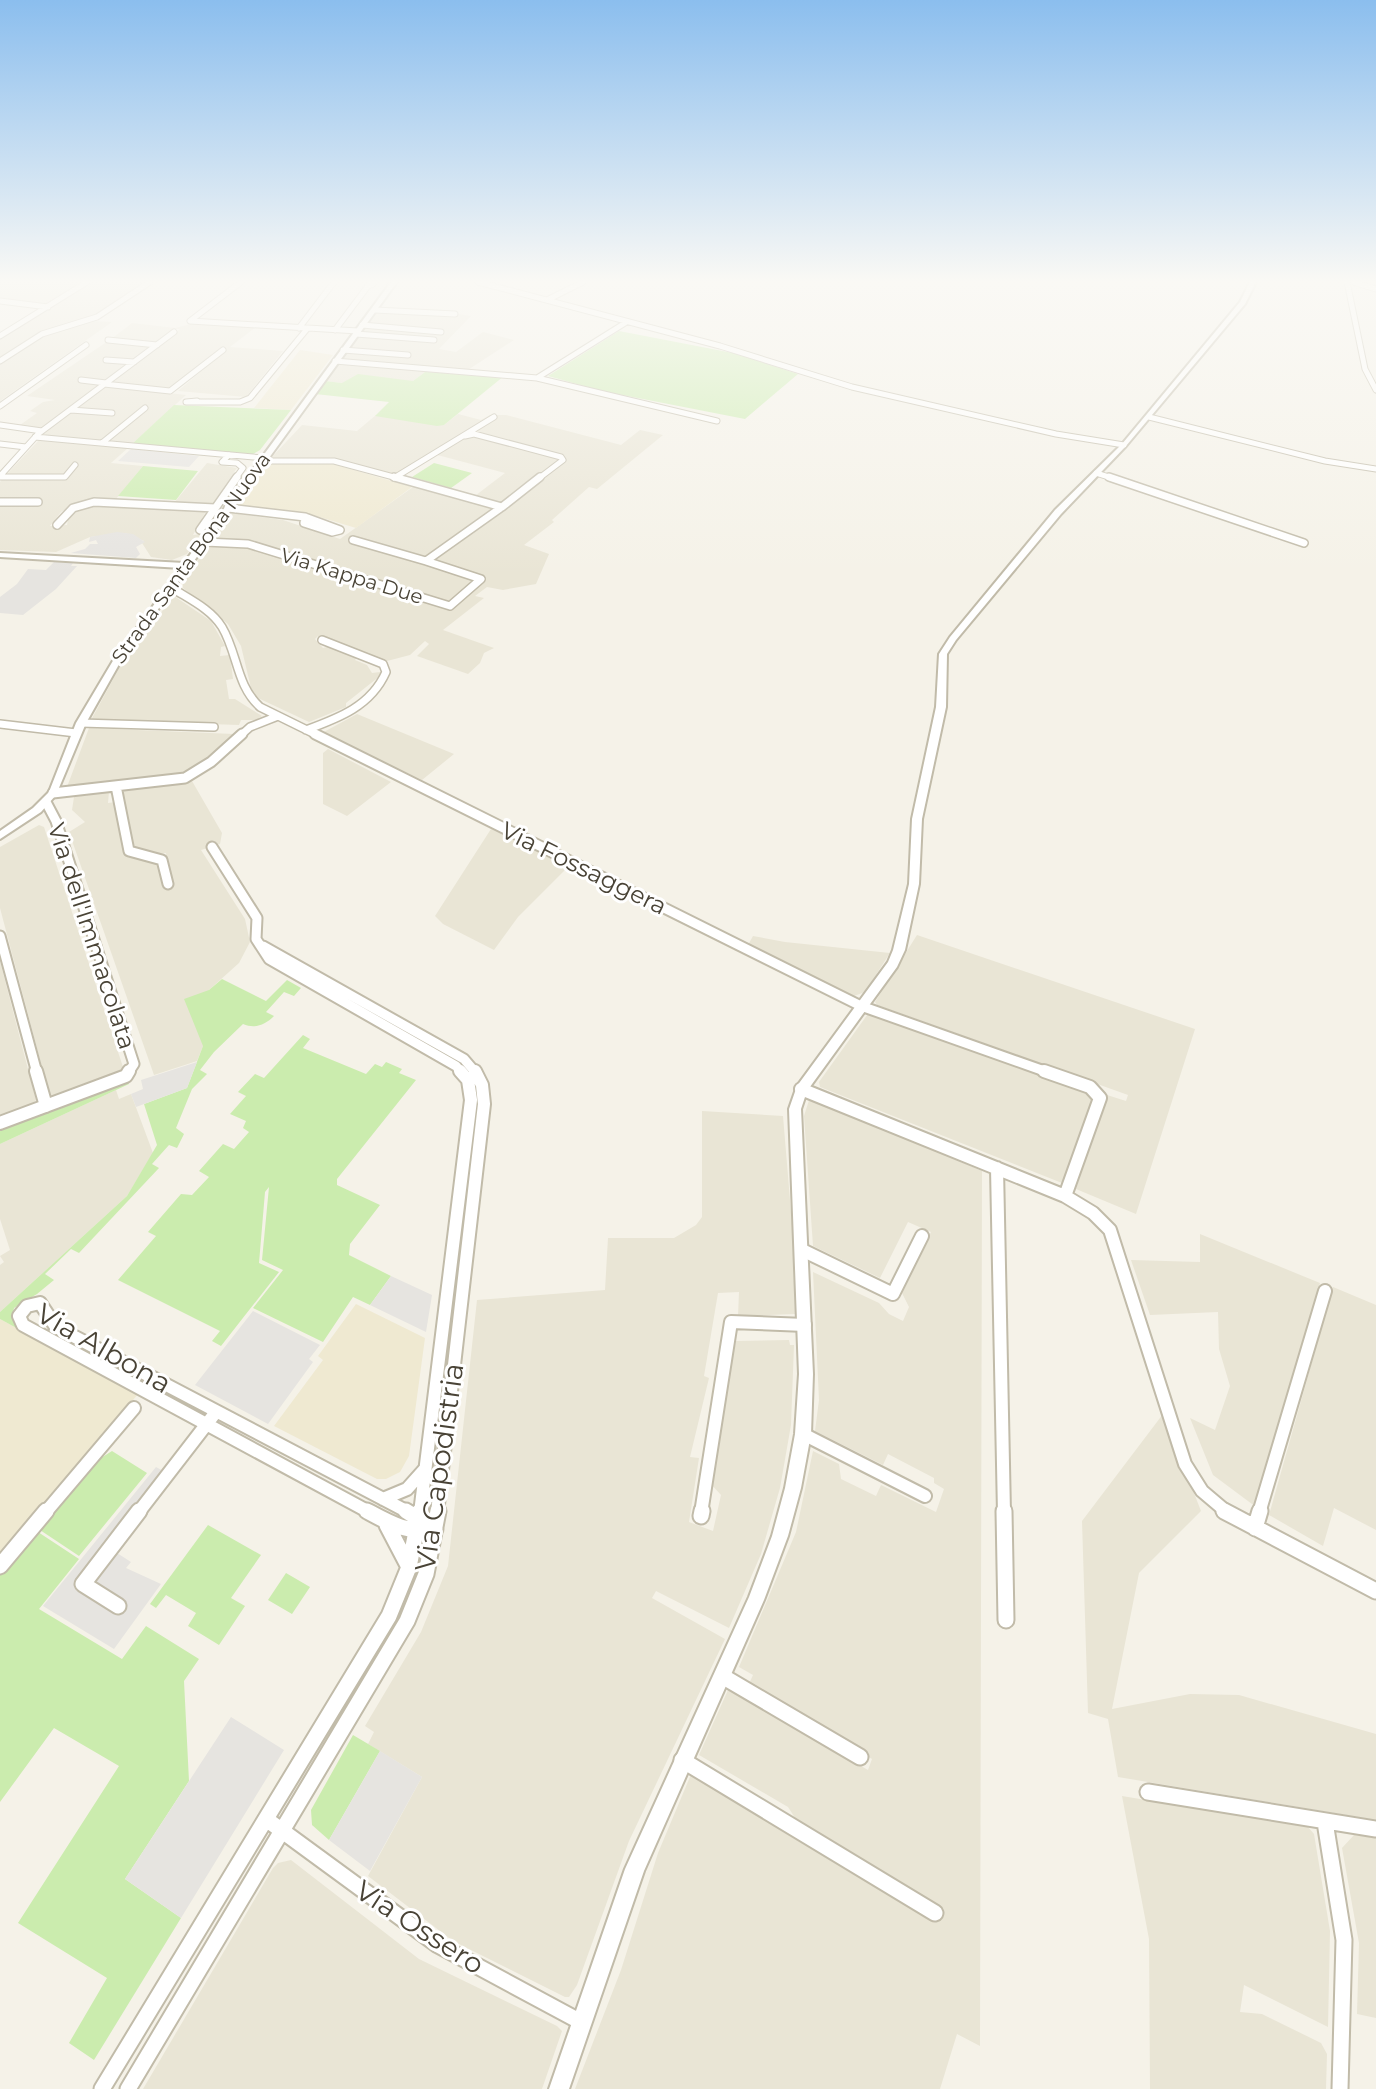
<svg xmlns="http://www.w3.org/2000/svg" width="1376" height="2089" font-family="Montserrat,sans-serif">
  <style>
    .residential { fill: #e9e5d5 }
    .education { fill: #efe9d1 }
    .green { fill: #cbecae }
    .parking { fill: #e6e4e0 }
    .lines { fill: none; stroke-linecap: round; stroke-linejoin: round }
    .minor-far4-casing { stroke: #c1bba9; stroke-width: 7 }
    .minor-far3-casing { stroke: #c1bba9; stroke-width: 10 }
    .minor-far2-casing { stroke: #c1bba9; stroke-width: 13 }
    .minor-far1-casing { stroke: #c1bba9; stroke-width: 16 }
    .minor-casing { stroke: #c1bba9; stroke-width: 19 }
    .tertiary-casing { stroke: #c1bba9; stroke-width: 4 }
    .minor-far4 { stroke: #fff; stroke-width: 5 }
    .minor-far3 { stroke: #fff; stroke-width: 7 }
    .minor-far2 { stroke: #fff; stroke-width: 9 }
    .minor-far1 { stroke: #fff; stroke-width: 12 }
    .minor { stroke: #fff; stroke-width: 15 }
    .tertiary { fill: #fff; fill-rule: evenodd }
    .labels { text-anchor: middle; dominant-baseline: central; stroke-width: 6; stroke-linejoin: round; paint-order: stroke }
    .far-street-label { font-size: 20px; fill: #494336; stroke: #fff }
    .street-label { font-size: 24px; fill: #494336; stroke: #fff }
    .near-street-label { font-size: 28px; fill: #494336; stroke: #fff }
  </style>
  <rect width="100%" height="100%" fill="#f5f2e8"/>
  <path class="residential" d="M0 282H77L78 284 45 304 0 299Z
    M92 282H147L95 316 52 330 0 358V340Z
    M380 309H424L471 316 439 349 456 352 483 332 514 340 460 375 425 372 413 381 342 383 325 381 339 364 336 360 343 358Z
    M91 321 112 322 0 401V363L40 338Z
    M132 323 175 328 191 324 256 327 230 347 283 351 246 397 178 391 227 349H223L171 389 110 383 180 329H175L154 343 110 340Z
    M108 341 152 346 129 362 100 359 127 364 41 428 20 425 37 413 30 411 43 402 55 400 27 396Z
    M107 386 186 395 132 444 107 441 148 407H144L101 441 42 435 73 411 113 415 115 412 76 409Z
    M458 414 481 420 490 415H506L621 445 640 430 663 435 597 489 589 487 552 520 554 522 524 545 549 554 536 584 503 590 487 587 475 596 484 598 443 630 494 648 484 653 480 663 468 674 417 656 429 644 425 641 410 655 387 661 318 636 315 639 323 648 331 646 357 657 355 660 367 665 372 673 380 672V676L346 703V707L309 722 258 698 251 688 241 646 228 624 183 588V582L208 545 232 513 283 520 340 539 413 487 467 502 505 473 430 453 396 474 389 475 327 458H271L302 425 357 431 376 415 444 425Z
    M39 440 128 448 111 463 143 466 116 499 72 506 61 512 50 526 67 525 69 514 96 504 204 510 205 513 193 535 201 534 187 554 172 560 151 557 142 543 144 541 125 533 90 537 56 552 0 550V504H39L42 501 0 500V482L3 478 67 479 78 465 74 463 63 475H6Z
    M207 463 237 468 213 503H174Z
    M174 596 211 621 225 646 221 647 220 656 230 655 233 679 226 680 229 699H235L262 716 256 720H241L239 725 91 720 123 661Z
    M357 714 454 754 422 780 322 733Z
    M89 728 234 734 228 744 188 775 67 787Z
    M328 749 391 782 347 816 323 804V753Z
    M192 781 222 833 220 844 201 850 245 919 250 942 239 963 209 990 203 1046 197 1061 154 1075 69 832 85 822 72 810 74 797 109 792 108 803 116 802 125 855 157 862 165 888 168 887 166 853 155 855 134 850 120 789Z
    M39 825 44 827 123 1067 115 1076 55 1097 49 1094 0 908V847Z
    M491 829 568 867 518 917 494 950 443 924 435 916Z
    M917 935 1195 1029 1136 1214 1076 1189 1107 1095 1126 1101 1128 1095 877 1005 875 1002Z
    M753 936 785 942 890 953 865 992 854 996 748 945Z
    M0 961 36 1100 30 1107 0 1118Z
    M870 1011 1094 1096 1062 1183 820 1087 819 1082Z
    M116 1090 119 1099 131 1094 153 1153 127 1196 0 1312V1265L4 1262 0 1256 10 1250 0 1219V1144Z
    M810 1097 982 1171 980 2046 957 2034 940 2089H575L621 1970 658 1853 692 1772 759 1811 780 1830 931 1920 936 1905 797 1821 788 1807 699 1755 728 1690 868 1770 872 1759 748 1686 753 1675 739 1667 796 1532 813 1451 839 1464 841 1479 876 1496 881 1485 936 1512 944 1489 934 1483V1478L888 1454 883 1465 815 1431 819 1400 813 1272 879 1303 889 1314 903 1321 909 1307 902 1293 931 1232 908 1222 880 1278 813 1246 804 1116Z
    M702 1111 783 1116 792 1224 795 1314 738 1316 739 1292 718 1293 704 1376 709 1378 690 1457 699 1458 689 1522 713 1531 721 1495 709 1482 736 1341 789 1340 790 1345H794L791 1425 780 1488 761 1554 729 1628 656 1591 652 1598 725 1639 629 1841 577 1985 569 1997H565L453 1941 368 1876 422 1777 368 1744 374 1732 365 1726 421 1632 448 1566 477 1300 605 1290 608 1238H674L696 1225 702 1217Z
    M1200 1234 1320 1283 1256 1507 1213 1475 1190 1418 1215 1430 1230 1386 1219 1349 1218 1312 1150 1315 1131 1260 1200 1262Z
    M1333 1287 1376 1305V1530L1334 1508 1323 1546 1269 1515Z
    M1163 1414 1201 1511 1139 1573 1112 1709 1190 1694 1239 1695 1376 1734V1820L1118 1777 1108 1719 1088 1713 1082 1521Z
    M1122 1796 1308 1827 1314 1834 1330 1931 1328 2027 1244 1985 1240 2012 1262 2014 1321 2043 1327 2054 1326 2089H1150L1149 1939Z
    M1354 1835 1376 1838V2018L1357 2014 1359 1943 1342 1848Z
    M291 1860 419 1959 557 2026 562 2031 542 2089H143L273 1868 278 1863Z"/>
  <path class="education" d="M300 350 333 355 291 410 254 408Z
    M268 463H330L412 487 356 528 303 512 239 505Z
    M356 1304 425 1338 409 1456 400 1472 386 1479H377L274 1426 323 1360 318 1356Z
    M0 1319 138 1394 0 1560Z"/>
  <path class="green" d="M619 331 733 353 798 374 745 419 602 391 548 376Z
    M425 372 504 376 444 425 437 426 375 416 389 402 315 394 325 381 342 383 358 374 413 381Z
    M174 405 291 410 260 450 253 454 132 444Z
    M434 463 472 473 451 488 412 477Z
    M143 466 198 471 176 500 118 496Z
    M222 979 266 1001 287 980 301 988 294 996 284 992 266 1012 274 1016C265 1025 255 1029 243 1024L214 1052 200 1070 207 1074 192 1089 176 1128 184 1134 177 1148 169 1145 152 1164 159 1168 79 1253 71 1249 45 1274 54 1280 37 1294 14 1308 12 1319 22 1331 0 1319V1312L127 1196 157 1145 144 1104 187 1088 203 1046 184 999 209 990Z
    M303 1035 310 1039 303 1048 366 1074 375 1064 382 1067 386 1062 402 1069 399 1073 416 1080 337 1179V1185L380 1205 350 1244 349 1255 391 1276 370 1305 353 1297 323 1342 253 1308 283 1270 262 1260 269 1187 265 1192 259 1263 279 1272 221 1346 212 1341 220 1331 118 1280 156 1236 148 1232 181 1194 192 1195 209 1177 199 1171 223 1144 234 1149 249 1132 243 1128 246 1121 230 1114 246 1096 238 1092 255 1074 264 1078Z
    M127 1080 129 1084 0 1144V1128Z
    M112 1451 147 1473 79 1556 40 1530 101 1458Z
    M208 1525 261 1555 231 1598 245 1606 219 1645 188 1626 196 1613 166 1595 156 1608 150 1604Z
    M38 1532 79 1559 39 1609 122 1659 146 1626 199 1659 184 1681 189 1781 125 1879 181 1918 94 2060 69 2043 107 1978 18 1923 119 1766 54 1728 0 1802V1572Z
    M286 1573 310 1587 292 1614 268 1600Z
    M353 1735 380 1751 329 1840 312 1825 311 1810Z"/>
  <path class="parking" d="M131 449 199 456 189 467 118 461Z
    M117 532 133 534 145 542 136 547 140 554 136 558 71 553 85 549 90 544H98L96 540 89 542 90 537Z
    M54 562 73 563 71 566H77L56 589 23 615 0 613V597L17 584 28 569 46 570Z
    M197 1062 187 1088 136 1107 131 1094 143 1089 141 1080Z
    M391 1276 432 1295 426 1332 370 1305Z
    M253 1311 320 1345 309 1359 313 1362 268 1424 195 1385Z
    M156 1467 174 1477 117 1553 131 1562 126 1568 161 1584 114 1649 43 1606Z
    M231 1717 284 1750 181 1918 125 1879Z
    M380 1751 422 1777 370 1871 329 1840Z"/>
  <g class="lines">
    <defs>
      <path id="minor-far4" d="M241 282 190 321 358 331
        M478 282 720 346 852 387 1056 434 1124 445
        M1347 282 1365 369 1376 390
        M1353 282 1376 289
        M549 299 583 282
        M0 301 48 307
        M375 310 455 314
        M625 323 537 378 717 421
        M362 325 441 332
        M299 328 334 282
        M335 330 368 286 373 284 370 282
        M356 334 434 340
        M0 336 87 282
        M108 340 157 345
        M343 350 408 355
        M106 360 134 362
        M0 361 42 334 97 317 150 282
        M335 361 537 378
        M81 380 106 383
        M104 384 170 391 223 350
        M197 401 186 402H240L250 398 307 329
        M0 406 86 345
        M71 410 112 413
        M1149 417 1325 461 1376 469
        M0 425 42 431
        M465 436 474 434 561 457 563 460 538 479
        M35 437 263 458
        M102 443 145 408
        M0 444 26 447
        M229 455 222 462 237 463 243 468 235 479
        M261 461H334L401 479
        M1096 473 1115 479
        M0 476 38 434 174 332
        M0 477H65L75 465
        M394 478 494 417"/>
      <path id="minor-far3" d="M1109 477 1304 543
        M0 502H38
        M502 507 540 477
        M228 508 305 517
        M305 517 340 530 332 532 304 523Z
        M57 525 73 508 94 502 215 508
        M200 530 237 477
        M353 540 426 561 502 507 394 477
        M205 542 248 544 450 606 481 579 426 561
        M172 588C189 599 211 609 222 627 238 654 236 685 260 707L319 736
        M81 723 214 727
        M0 724 76 733
        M306 730C339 718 371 706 386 672L383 664 322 640
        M240 736 250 727 278 716"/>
      <path id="minor-far2" d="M315 734 861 1006 1050 1073
        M116 786 129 851 162 860 168 884
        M53 793 185 778 211 762 242 734
        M46 802 56 821 134 1064 128 1073
        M212 847 257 918 256 939 269 959 456 1066 462 1073
        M0 936 37 1073
        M263 946 464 1059 476 1073"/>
      <path id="minor-far1" d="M36 1071 46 1106
        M1044 1071 1090 1087 1100 1098 1065 1196
        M801 1089 1065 1196 1093 1213 1110 1230 1185 1464 1202 1491 1228 1513
        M0 1123 126 1076 129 1071
        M997 1168 1004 1513
        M802 1250 893 1294 922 1236
        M803 1434 925 1496
        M383 1499 407 1489 424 1470
        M45 1513 134 1408
        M138 1513 216 1412
        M371 1513 23 1325 19 1316 27 1306 40 1303 56 1327 410 1513
        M420 1513 471 1100 468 1080 460 1071
        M437 1513 484 1104 482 1085 475 1071
        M701 1513 731 1322 805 1325
        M1259 1513 1325 1291"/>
      <path id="minor" d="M367 1511C391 1524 408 1534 435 1529L406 1511
        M1004 1511 1006 1620
        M1224 1511 1376 1591
        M701 1516 702 1511
        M387 1525 409 1567
        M1255 1528 1260 1511
        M0 1566 46 1511
        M118 1606 83 1584 139 1511
        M722 1676 860 1757
        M682 1760 935 1913
        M1148 1792 1376 1829
        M266 1819 438 1945 581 2022
        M1325 1822 1344 1940 1340 2089
        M102 2089 389 1616 409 1567 420 1511
        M128 2089 407 1621 426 1574 438 1511"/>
      <path id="tertiary" d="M391 282H397L191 565V568H188L122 659 86 723 56 795 41 812 0 839V831L33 808 49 792 76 723 114 659 181 568 0 557V553L184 563Z
        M1250 282H1256L1245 304 1126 446 1061 514 956 640 947 654 946 707 922 819 919 884 905 950 897 967 807 1091 801 1109 813 1374 811 1434 801 1488 788 1536 764 1600 644 1871 569 2089H549L625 1869 749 1597 772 1536 785 1488 795 1434 799 1374 789 1109 797 1086 888 962 893 950 909 884 912 819 936 707 939 654 950 637 1055 510 1122 444 1240 302Z"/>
    </defs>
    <use href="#minor-far4" class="minor-far4-casing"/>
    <use href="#minor-far3" class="minor-far3-casing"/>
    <use href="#minor-far2" class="minor-far2-casing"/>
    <use href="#minor-far1" class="minor-far1-casing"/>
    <use href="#minor" class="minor-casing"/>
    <use href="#tertiary" class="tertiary-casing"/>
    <use href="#minor-far4" class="minor-far4"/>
    <use href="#minor-far3" class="minor-far3"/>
    <use href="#minor-far2" class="minor-far2"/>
    <use href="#minor-far1" class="minor-far1"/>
    <use href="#minor" class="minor"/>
    <use href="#tertiary" class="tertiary"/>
  </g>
  <linearGradient id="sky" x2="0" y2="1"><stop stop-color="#8bbeee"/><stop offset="0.49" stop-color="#faf9f5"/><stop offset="1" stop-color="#faf9f5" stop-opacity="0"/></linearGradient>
  <rect width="1376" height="574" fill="url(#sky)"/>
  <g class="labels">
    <g class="far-street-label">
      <text transform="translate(191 558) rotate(-54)">Strada Santa Bona Nuova</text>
      <text transform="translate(352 576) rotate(17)">Via Kappa Due</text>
    </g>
    <g class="street-label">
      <text transform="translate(584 868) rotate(26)">Via Fossaggera</text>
      <text transform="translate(92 936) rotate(72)">Via dell'Immacolata</text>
    </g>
    <g class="near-street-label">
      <text transform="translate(104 1348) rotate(30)">Via Albona</text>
      <text transform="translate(439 1467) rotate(-82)">Via Capodistria</text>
      <text transform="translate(420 1927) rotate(33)">Via Ossero</text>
    </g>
  </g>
</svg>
